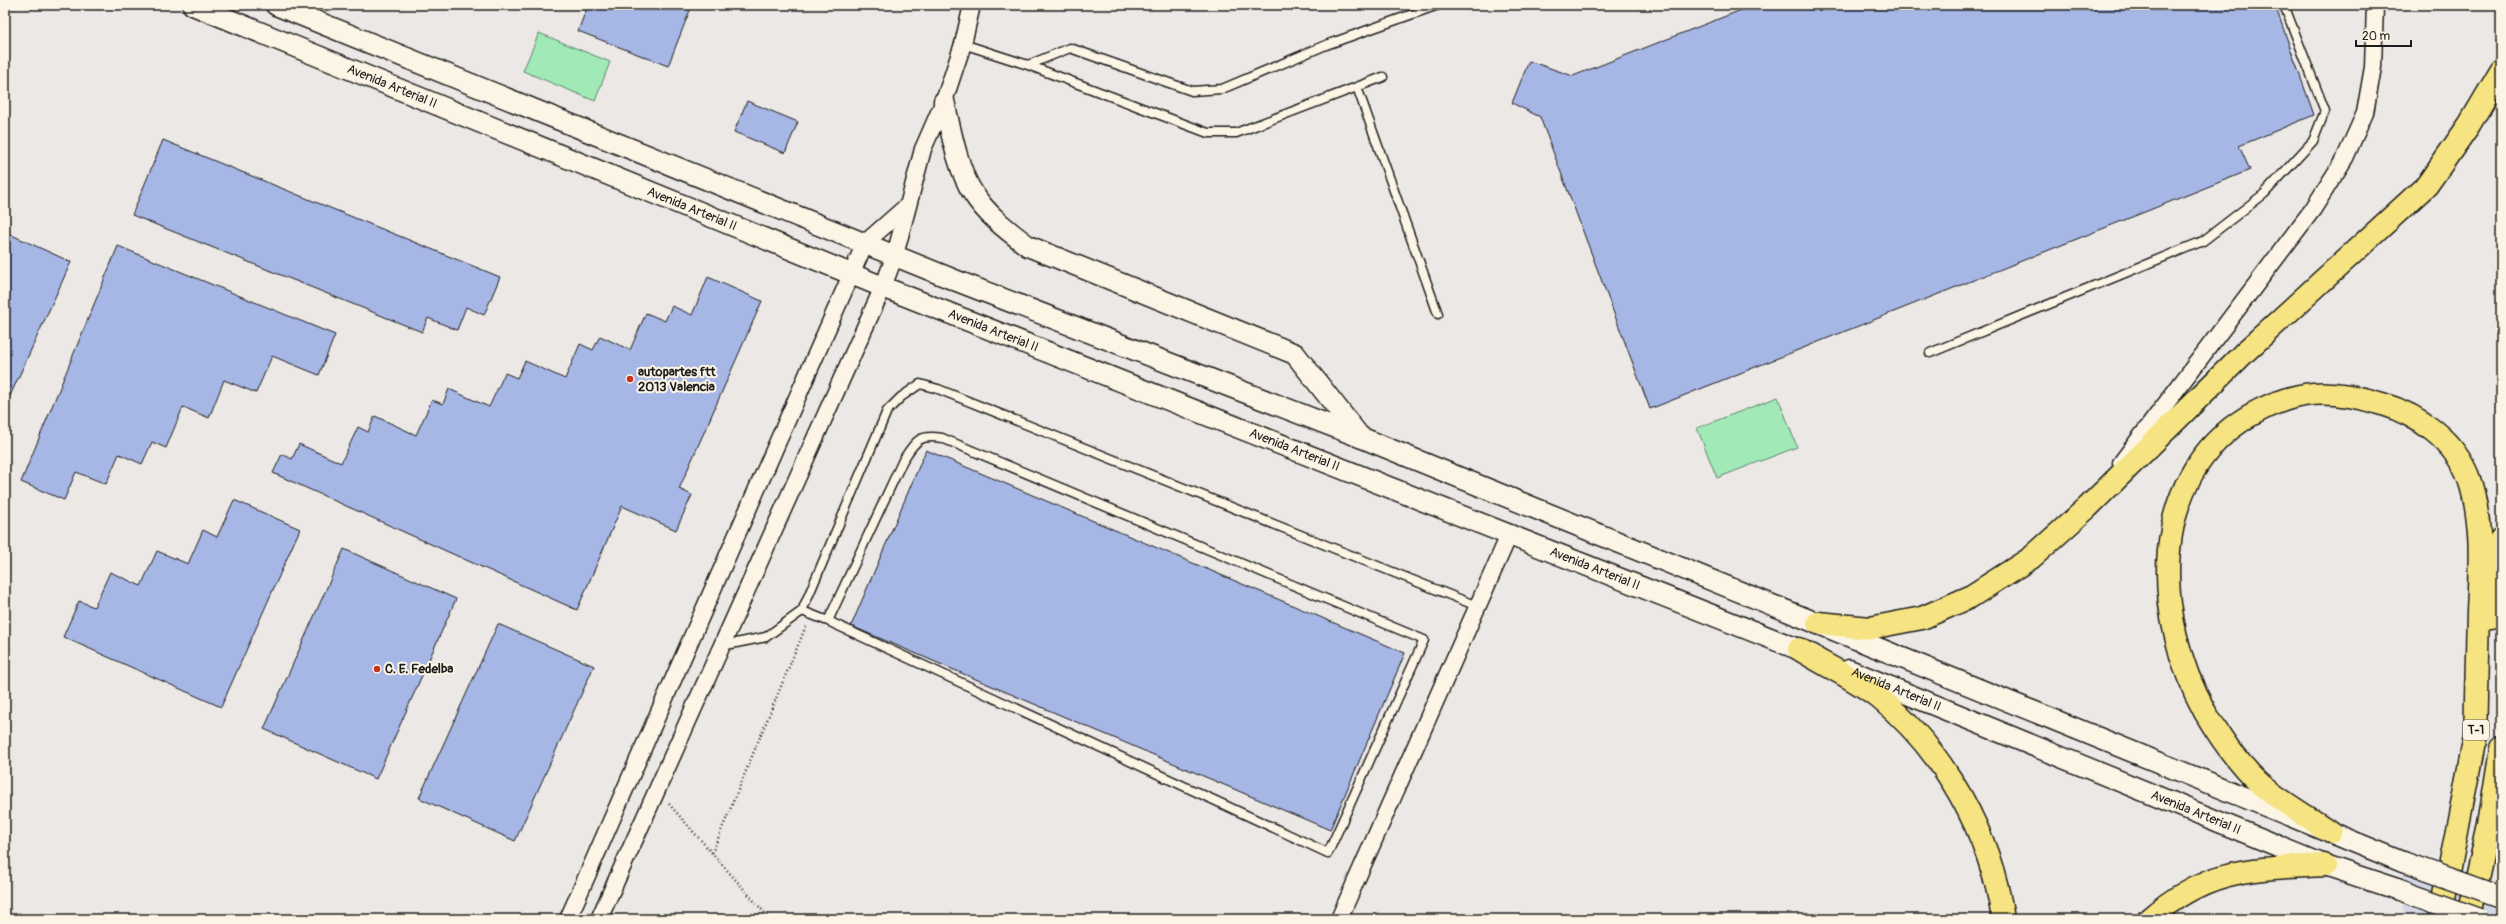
<svg xmlns="http://www.w3.org/2000/svg" width="2506" height="924" font-family="Pangolin,sans-serif">
  <style>
    .built { fill: #d6d9e5 }
    .green { fill: #a1eab8; stroke: #5e836a }
    .building { fill: #a6b6e5; stroke: #1c1c1c }
    .lines { fill: none; stroke-linecap: round; stroke-linejoin: round }
    .service-casing { stroke: #1c1c1c; stroke-width: 11 }
    .minor-casing { stroke: #1c1c1c; stroke-width: 19 }
    .tertiary-casing { stroke: #1c1c1c; stroke-width: 23 }
    .motorway-casing { stroke: #1c1c1c; stroke-width: 25 }
    .path { stroke: #1c1c1c; stroke-width: 2.5; stroke-dasharray: 1 3; stroke-linecap: butt }
    .service { stroke: #fcf5e5; stroke-width: 8 }
    .minor { stroke: #fcf5e5; stroke-width: 16 }
    .tertiary { stroke: #fcf5e5; stroke-width: 20 }
    .motorway { stroke: #f6e381; stroke-width: 22 }
    .tertiary-bridge-casing { stroke: #1c1c1c; stroke-width: 23; stroke-linecap: butt }
    .tertiary-bridge { stroke: #fcf5e5; stroke-width: 20 }
    .poi-dot { fill: #c8321e; stroke: #fcf5e5; stroke-width: 1.5 }
    .labels { text-anchor: middle; dominant-baseline: central; stroke-width: 4; stroke-linejoin: round; paint-order: stroke }
    .shield { fill: #fcf5e5; stroke: #5f5d58; stroke-width: 1 }
    .shield-label { font-size: 12px; font-weight: bold; fill: #1c1c1c }
    .street-label { font-size: 13px; fill: #1c1c1c; stroke: #fcf5e5 }
    .poi-label { font-size: 13px; font-weight: bold; fill: #1c1c1c; stroke: #fcf5e5; text-anchor: start }
  </style>
  <rect width="100%" height="100%" fill="#ebe8e5"/>
  <filter id="ink" filterUnits="userSpaceOnUse"><feTurbulence type="fractalNoise" baseFrequency=".025" numOctaves="2"/><feDisplacementMap in="SourceGraphic" scale="8" xChannelSelector="R" yChannelSelector="G"/><feConvolveMatrix kernelMatrix="1 2 1 2 8 2 1 2 1" color-interpolation-filters="sRGB"/></filter>
  <g filter="url(#ink)">
    <path class="built" d="M2403 862 2501 896V919H2403Z"/>
    <path class="green" d="M539 33 610 62 595 101 523 71Z
      M1778 397 1797 447 1717 478 1697 428Z"/>
    <path class="building" d="M588 5H692L668 66 578 31Z
      M1754 5H2275L2314 115 2239 146 2250 170 1650 409 1540 117 1512 103 1529 61 1573 76Z
      M747 101 798 122 785 153 734 132Z
      M163 140 500 277 484 315 466 307 457 330 428 318 422 332 132 215Z
      M5 232 71 262 5 407Z
      M118 246 335 335 319 375 272 356 256 393 224 380 209 418 183 407 166 448 152 442 142 464 119 454 106 484 76 472 64 500 21 482Z
      M708 277 762 301 679 489 692 495 676 530 622 506 577 610 273 473 282 454 292 459 299 444 341 463 358 427 368 432 375 416 416 435 432 400 443 404 449 389 489 407 505 373 517 378 525 361 565 379 580 344 593 350 600 336 630 350 646 313 665 321 672 306 692 315Z
      M926 450 1405 653 1330 830 851 626Z
      M234 500 300 529 221 707 63 637 79 601 94 607 110 572 141 586 157 551 188 564 203 530 217 537Z
      M344 549 456 599 376 779 264 729Z
      M498 624 594 666 515 841 419 798Z"/>
    <g class="lines">
      <defs>
        <path id="service" d="M963 44 1028 65 1070 48 1192 91 1222 89 1326 45 1438 5
          M1028 65 1208 133H1236L1383 77
          M1357 87 1438 314
          M1930 353 2203 241 2264 194 2313 141 2325 111 2284 5
          M802 611 828 621 1328 853 1424 640 942 438C918 434 915 442 903 460L828 621
          M721 646 766 637 802 611 887 411 901 397 920 384 938 389 1477 606"/>
        <path id="minor" d="M2121 463 2313 209 2345 158 2365 113 2373 67 2375 5
          M568 919 865 243 908 205
          M599 919 883 287 895 255 923 149 944 101 963 44 972 5
          M1339 919 1510 533"/>
        <g id="tertiary">
          <path id="s1" d="M193 5 883 287 1813 655"/>
          <path d="M276 5 957 281 1360 437 2403 862"/>
          <path d="M944 101C950 127 958 171 973 193 987 215 1007 230 1028 246L1295 354 1360 437"/>
          <path id="s2" d="M1849 670 2324 865 2397 889"/>
        </g>
        <path id="motorway" d="M2491 619 2501 539
          M1818 623 1870 628 1922 618 1970 597 2031 558 2088 507 2246 351 2427 185 2469 125 2501 71
          M1799 649C1824 665 1854 678 1877 696 1944 750 1991 834 2003 919
          M2330 832C2308 817 2276 799 2258 782 2238 763 2219 736 2205 712 2153 618 2146 477 2249 416 2296 389 2330 388 2382 404 2419 415 2455 441 2469 479 2483 520 2480 569 2478 612 2477 655 2476 698 2475 741
          M2149 919C2207 868 2251 869 2324 865
          M2440 919 2477 726
          M2468 919 2489 824 2501 749"/>
      </defs>
      <use href="#service" class="service-casing"/>
      <use href="#minor" class="minor-casing"/>
      <use href="#tertiary" class="tertiary-casing"/>
      <use href="#motorway" class="motorway-casing"/>
      <path class="path" d="M669 804 770 919
        M712 853 806 626"/>
      <use href="#service" class="service"/>
      <use href="#minor" class="minor"/>
      <use href="#tertiary" class="tertiary"/>
      <use href="#motorway" class="motorway"/>
      <defs>
        <path id="tertiary-bridge" d="M2403 862 2501 897
          M2397 889 2480 919"/>
      </defs>
      <use href="#tertiary-bridge" class="tertiary-bridge-casing"/>
      <use href="#tertiary-bridge" class="tertiary-bridge"/>
    </g>
  </g>
  <g class="poi-dot">
    <circle cx="630" cy="379" r="4"/>
    <circle cx="377" cy="669" r="4"/>
  </g>
  <g class="labels">
    <rect class="shield" x="2463" y="720" width="26" height="20" rx="3"/>
    <g class="shield-label">
      <text x="2476" y="730">T-1</text>
    </g>
    <g class="street-label">
      <text stroke="none"><textPath href="#s1" startOffset="215">Avenida Arterial II</textPath></text>
      <text stroke="none"><textPath href="#s1" startOffset="539">Avenida Arterial II</textPath></text>
      <text stroke="none"><textPath href="#s1" startOffset="864">Avenida Arterial II</textPath></text>
      <text stroke="none"><textPath href="#s1" startOffset="1188">Avenida Arterial II</textPath></text>
      <text stroke="none"><textPath href="#s1" startOffset="1511">Avenida Arterial II</textPath></text>
      <text stroke="none"><textPath href="#s2" startOffset="51">Avenida Arterial II</textPath></text>
      <text stroke="none"><textPath href="#s2" startOffset="375">Avenida Arterial II</textPath></text>
    </g>
    <g class="poi-label">
      <text x="638" y="372">autopartes ftt<tspan x="638" dy="15">2013 Valencia</tspan></text>
      <text x="385" y="669">C. E. Fedelba</text>
    </g>
  </g>
  <rect width="2506" height="924" fill="none" stroke="#fcf5e5" stroke-width="20"/>
  <rect x="10" y="10" width="2486" height="904" fill="none" stroke="#1c1c1c" stroke-width="1.5" filter="url(#ink)"/>
  <path d="M2356 40v6h55v-6" fill="none" stroke="#1c1c1c" stroke-width="2"/>
  <text x="2362" y="40" font-size="12" fill="#1c1c1c" stroke="#fcf5e5" stroke-width="3" paint-order="stroke">20 m</text>
</svg>
